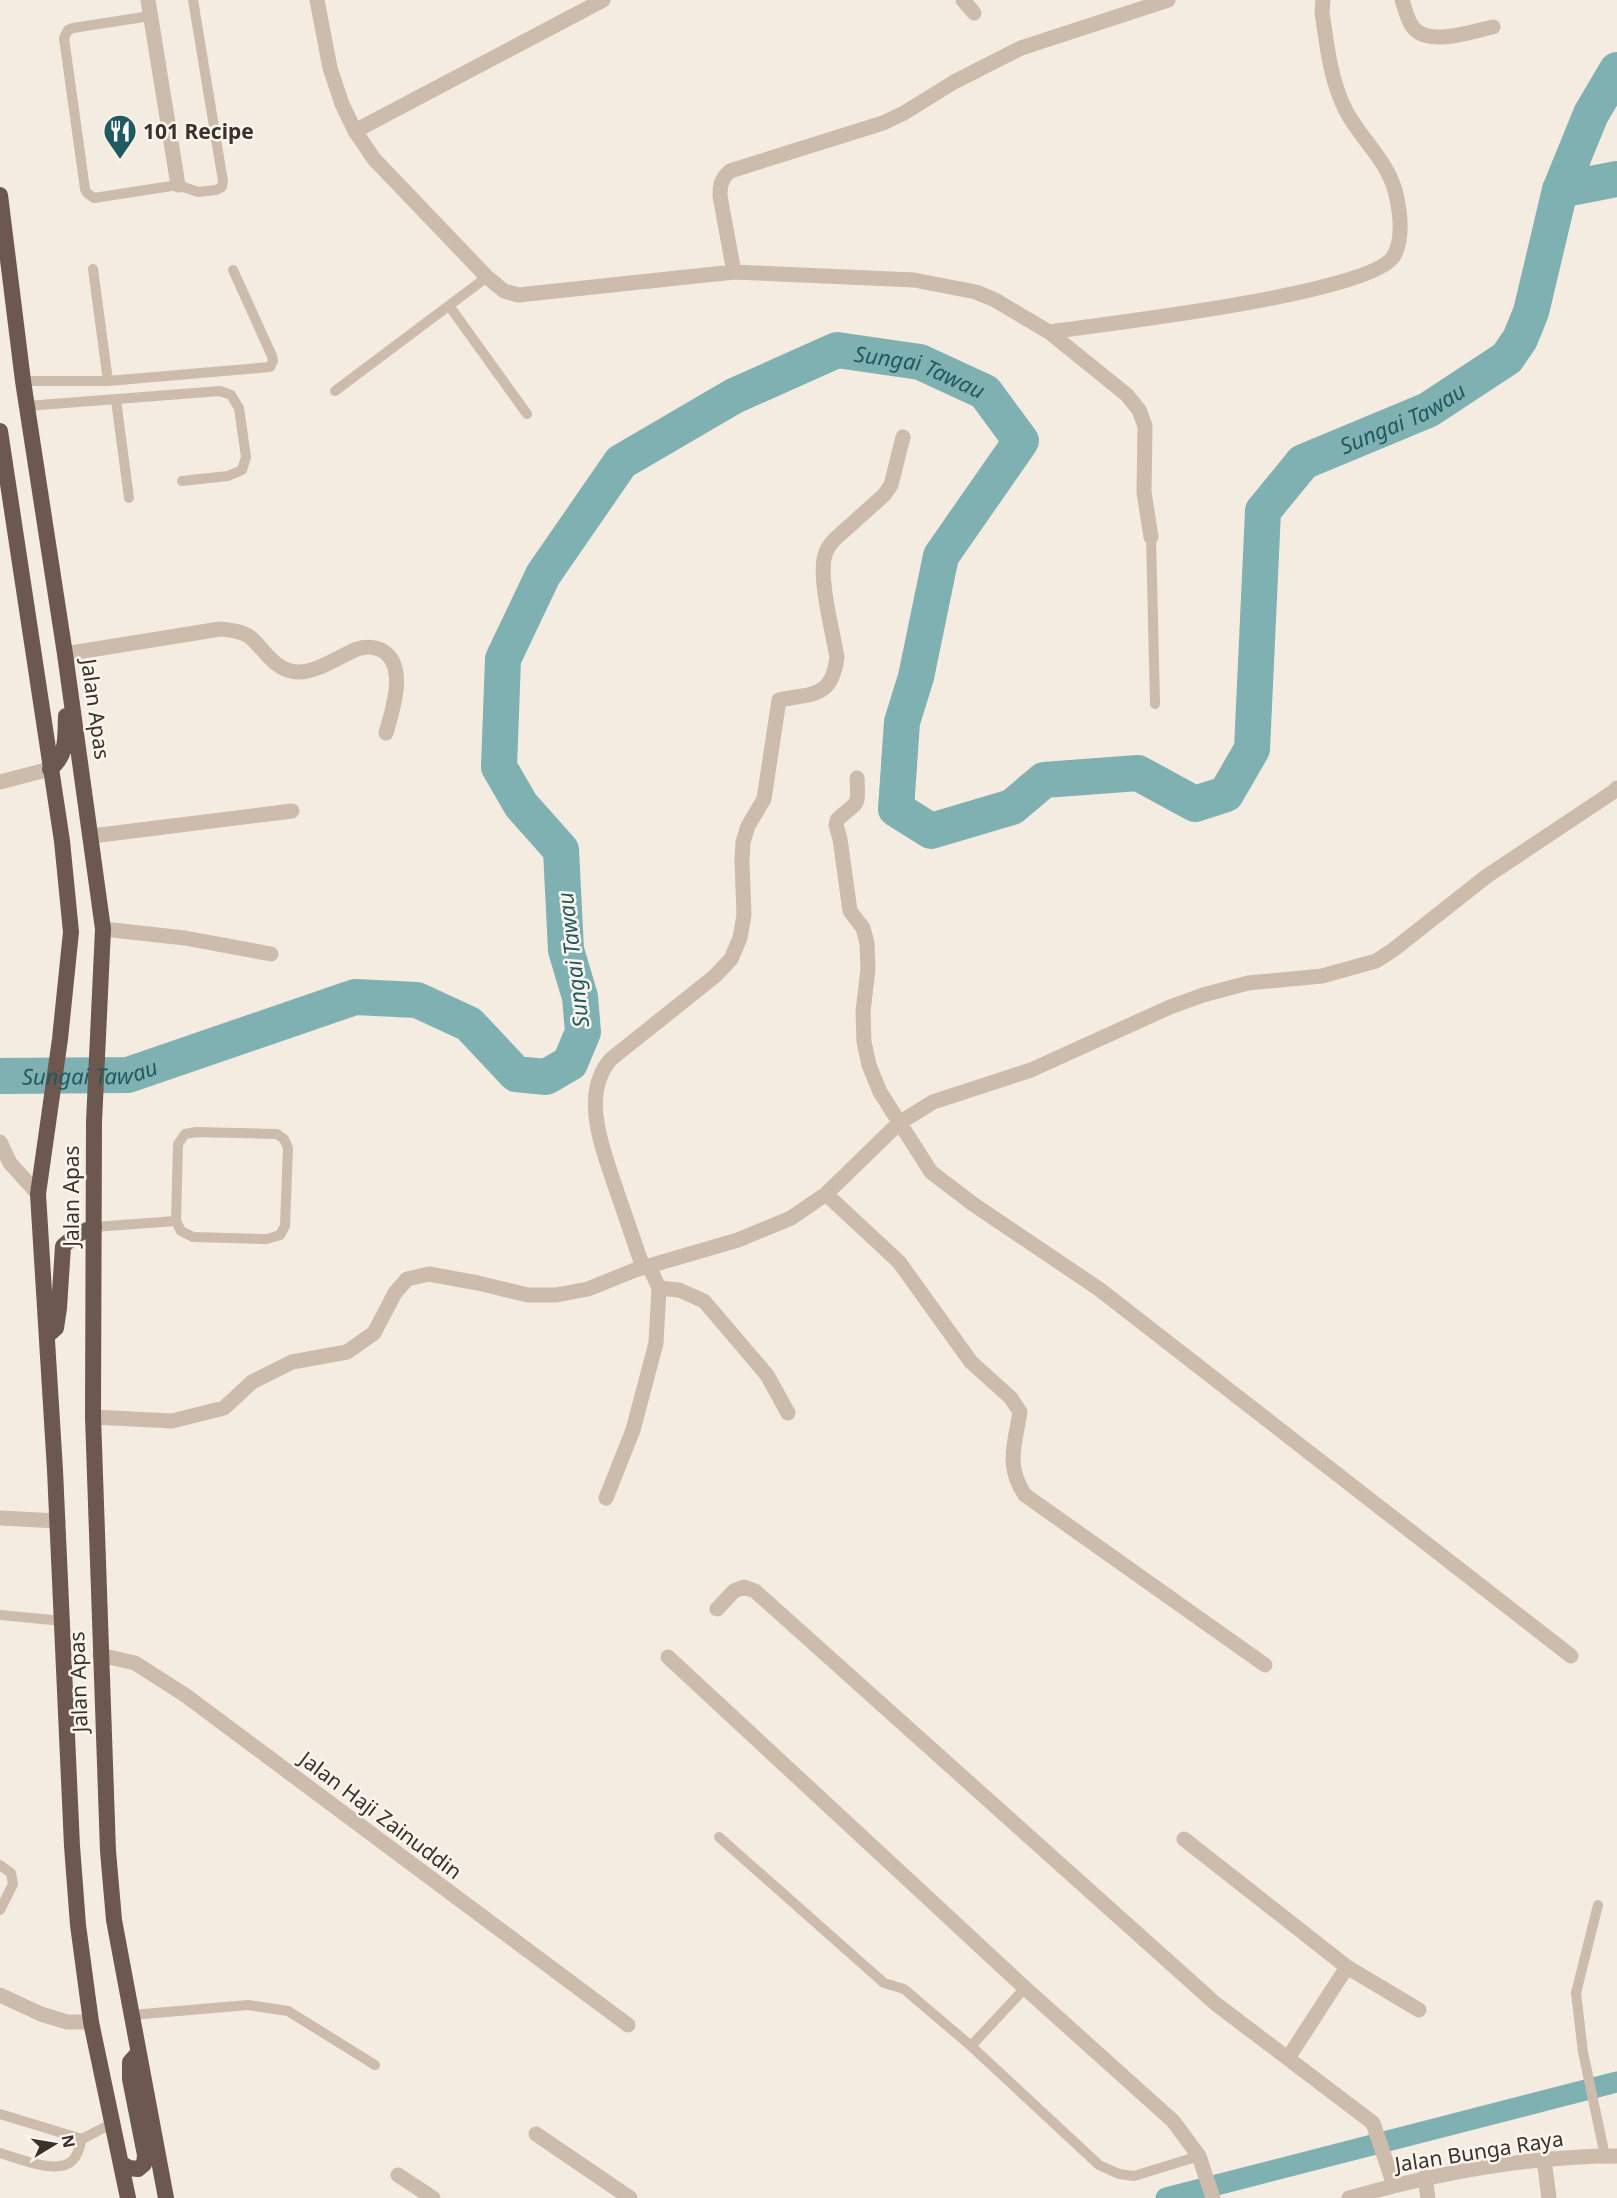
<svg xmlns="http://www.w3.org/2000/svg" width="1617" height="2198" font-family="'Noto Sans',sans-serif">
  <style>
    .lines { fill: none; stroke-linecap: round; stroke-linejoin: round }
    .canal { stroke: #7fb0b2; stroke-width: 21 }
    .river { stroke: #7fb0b2; stroke-width: 36 }
    .service { stroke: #cdbbac; stroke-width: 10 }
    .minor { stroke: #cdbbac; stroke-width: 15 }
    .tertiary { stroke: #cdbbac; stroke-width: 15 }
    .trunk { stroke: #6c584f; stroke-width: 16 }
    .labels { text-anchor: middle; dominant-baseline: central; stroke-width: 5; stroke-linejoin: round; paint-order: stroke }
    .poi-label { font-size: 21px; font-weight: bold; fill: #3b302b; stroke: #fbf5ee; text-anchor: start }
    .street-label { font-size: 21px; fill: #3b302b; stroke: #fbf5ee }
    .water-label { font-size: 22px; font-style: italic; fill: #1f5a5e; stroke: #fbf5ee }
  </style>
  <rect width="100%" height="100%" fill="#f4ebe1"/>
  <g class="lines">
    <path class="canal" d="M1166 2198 1617 2082"/>
    <g class="river">
      <path d="M1560 190 1617 179"/>
      <path id="s1" d="M0 1076 128 1075 355 997 417 1000 469 1024 516 1074 546 1077 570 1063 583 1032 580 997 566 950 561 850 521 805 499 767 503 659 543 575 621 462 734 396 837 350 920 362 985 392 1021 441 941 556 916 677 902 722 896 809 931 831 1012 807 1044 780 1138 773 1195 804 1226 794 1252 749 1263 511 1303 462 1428 410 1507 358 1520 339 1531 312 1560 190 1591 114 1617 70"/>
    </g>
    <path class="service" d="M150 16 73 28 68 30 64 38 85 189 87 193 94 198 178 185 198 192 216 190 222 187 223 181 193 0
      M93 269 108 381
      M450 307 527 414
      M23 381H108L270 367 273 361 272 356 233 270
      M335 391 487 277
      M116 400 129 498
      M27 406 220 391 231 395 239 408 246 457 242 470 228 476 182 481
      M1151 537 1155 704
      M196 1132 277 1134 284 1139 288 1148 285 1226 280 1235 267 1239 193 1237 181 1231 176 1221 178 1144 185 1134Z
      M94 1227 176 1221
      M0 1615 63 1621
      M719 1837 884 1983 904 1989 971 2046 1099 2165 1119 2174 1134 2176 1199 2156
      M0 1865 11 1873 13 1884 0 1910
      M1598 1905 1576 1993 1583 2052 1605 2156
      M132 2015 248 2005 288 2011 375 2065
      M971 2046 1025 1988
      M0 2114 82 2139 113 2123
      M0 2153C18 2158 58 2176 73 2160 78 2155 80 2146 82 2139"/>
    <path class="minor" d="M148 0 178 185
      M317 0 330 68 342 104 355 131 374 159 487 277 504 291 518 295 734 272 914 280 976 292 995 300 1049 332 1127 395 1139 410 1145 426 1144 492 1151 537
      M963 0 974 13
      M1402 0C1405 8 1407 19 1412 26 1427 48 1472 31 1493 27
      M355 131 603 0
      M734 272 720 196C720 185 721 179 730 171L883 123 904 113 954 82 1021 48 1168 0
      M1049 332C1104 324 1369 294 1393 257 1404 240 1400 212 1396 194 1388 160 1360 139 1345 109 1330 78 1327 46 1322 12L1323 0
      M65 654 220 629C230 630 242 631 250 637 265 650 275 671 297 672 316 673 340 656 357 649 366 646 376 647 383 651 408 667 392 711 386 733
      M857 778C859 811 857 800 837 820L836 825 840 839 850 911 863 928 867 943 868 969 863 1012 864 1042 869 1065 880 1092 931 1172 973 1204 1099 1289 1571 1656
      M0 782 50 769
      M92 836 292 811
      M103 929 185 938 271 954
      M0 1142 10 1163 38 1194
      M826 1194 899 1262 971 1362 1011 1398 1020 1412C1015 1444 1005 1466 1025 1495L1265 1665
      M643 1267C634 1242 626 1217 617 1192 604 1152 579 1095 611 1059L715 976 731 959 740 938 744 915 742 861 743 842 748 826 764 799 779 700C813 693 832 698 837 657 833 633 818 577 825 555 827 548 830 544 835 539L884 495 891 485 903 437
      M659 1288 679 1290 704 1301 767 1375 788 1413
      M93 1417 172 1421 224 1408 252 1382 292 1362 347 1352 374 1333 395 1293 407 1279 429 1274 478 1283 528 1295H556L588 1289 635 1270 738 1240 791 1218 826 1194 899 1123 933 1102 1031 1070 1170 1007 1203 995 1248 983 1322 976 1376 961 1393 950 1487 876 1613 792 1617 788
      M606 1498 633 1430 656 1343 659 1288 649 1266
      M0 1518 58 1521
      M717 1609 734 1591 744 1587 755 1591 1216 2004 1373 2123 1394 2185
      M100 1655 135 1663 185 1695 628 2025
      M668 1657 1025 1988 1173 2121 1199 2156 1213 2198
      M1184 1839 1347 1967 1419 2010
      M0 1995 41 2014 67 2022H91
      M1288 2058 1347 1967
      M536 2134 630 2198
      M1544 2159 1549 2198
      M398 2175 433 2198
      M1425 2177 1428 2198"/>
    <path class="tertiary" d="M1349 2198C1436 2173 1526 2156 1617 2156"/>
    <path class="trunk" d="M0 195 23 381 65 654 103 929 94 1122 93 1417 108 1851 114 1920 166 2198
      M0 431 62 841 71 932 60 1039 38 1194 55 1470 72 1846 78 1925 91 2022 128 2198
      M50 769C68 755 65 737 66 716
      M48 1335 56 1328 59 1308 63 1246 76 1235 94 1227
      M122 2164 129 2168 138 2169 144 2164 145 2155 130 2079V2062L138 2053"/>
  </g>
  <defs>
    <symbol id="restaurant-pin" viewBox="-11 -11 22 30"><path d="M0 17L-7.5 6A9.5 9.5 0 1 1 7.5 6Z" fill="#1f5a5e" stroke="#fbf5ee"/><path d="M-5-6h1v4h1v-4h1v4h1v-4h1v5L-1.5 .5V6h-2V.5L-5-1ZM5-6V6H3V1.5H1.5Q1.5-4 5-6Z" fill="#fff"/></symbol>
  </defs>
  <g fill-rule="evenodd">
    <use href="#restaurant-pin" x="101" y="112" width="38" height="52"/>
  </g>
  <g class="labels">
    <g class="poi-label">
      <text x="143" y="131">101 Recipe</text>
    </g>
    <g class="street-label">
      <text transform="translate(96 709) rotate(82)">Jalan Apas</text>
      <text transform="translate(71 1196) rotate(-90)">Jalan Apas</text>
      <text transform="translate(78 1682) rotate(-92)">Jalan Apas</text>
      <text transform="translate(381 1815) rotate(37)">Jalan Haji Zainuddin</text>
      <text transform="translate(1479 2151) rotate(-9)">Jalan Bunga Raya</text>
    </g>
    <g class="water-label">
      <text stroke="none"><textPath href="#s1" startOffset="1604">Sungai Tawau</textPath></text>
      <text stroke="none"><textPath href="#s1" startOffset="2954">Sungai Tawau</textPath></text>
      <text transform="translate(572 960) rotate(-97)">Sungai Tawau</text>
      <text stroke="none"><textPath href="#s1" startOffset="90">Sungai Tawau</textPath></text>
    </g>
  </g>
  <g transform="translate(54 2144) rotate(79)" stroke="#fbf5ee" stroke-width="4.5" paint-order="stroke">
  <path d="M0-4.5L10 22L0 15L-10 22Z" fill="#3b302b"/>
  <text y="-9" font-size="16" font-weight="bold" text-anchor="middle" fill="#3b302b">N</text>
  </g>
</svg>
